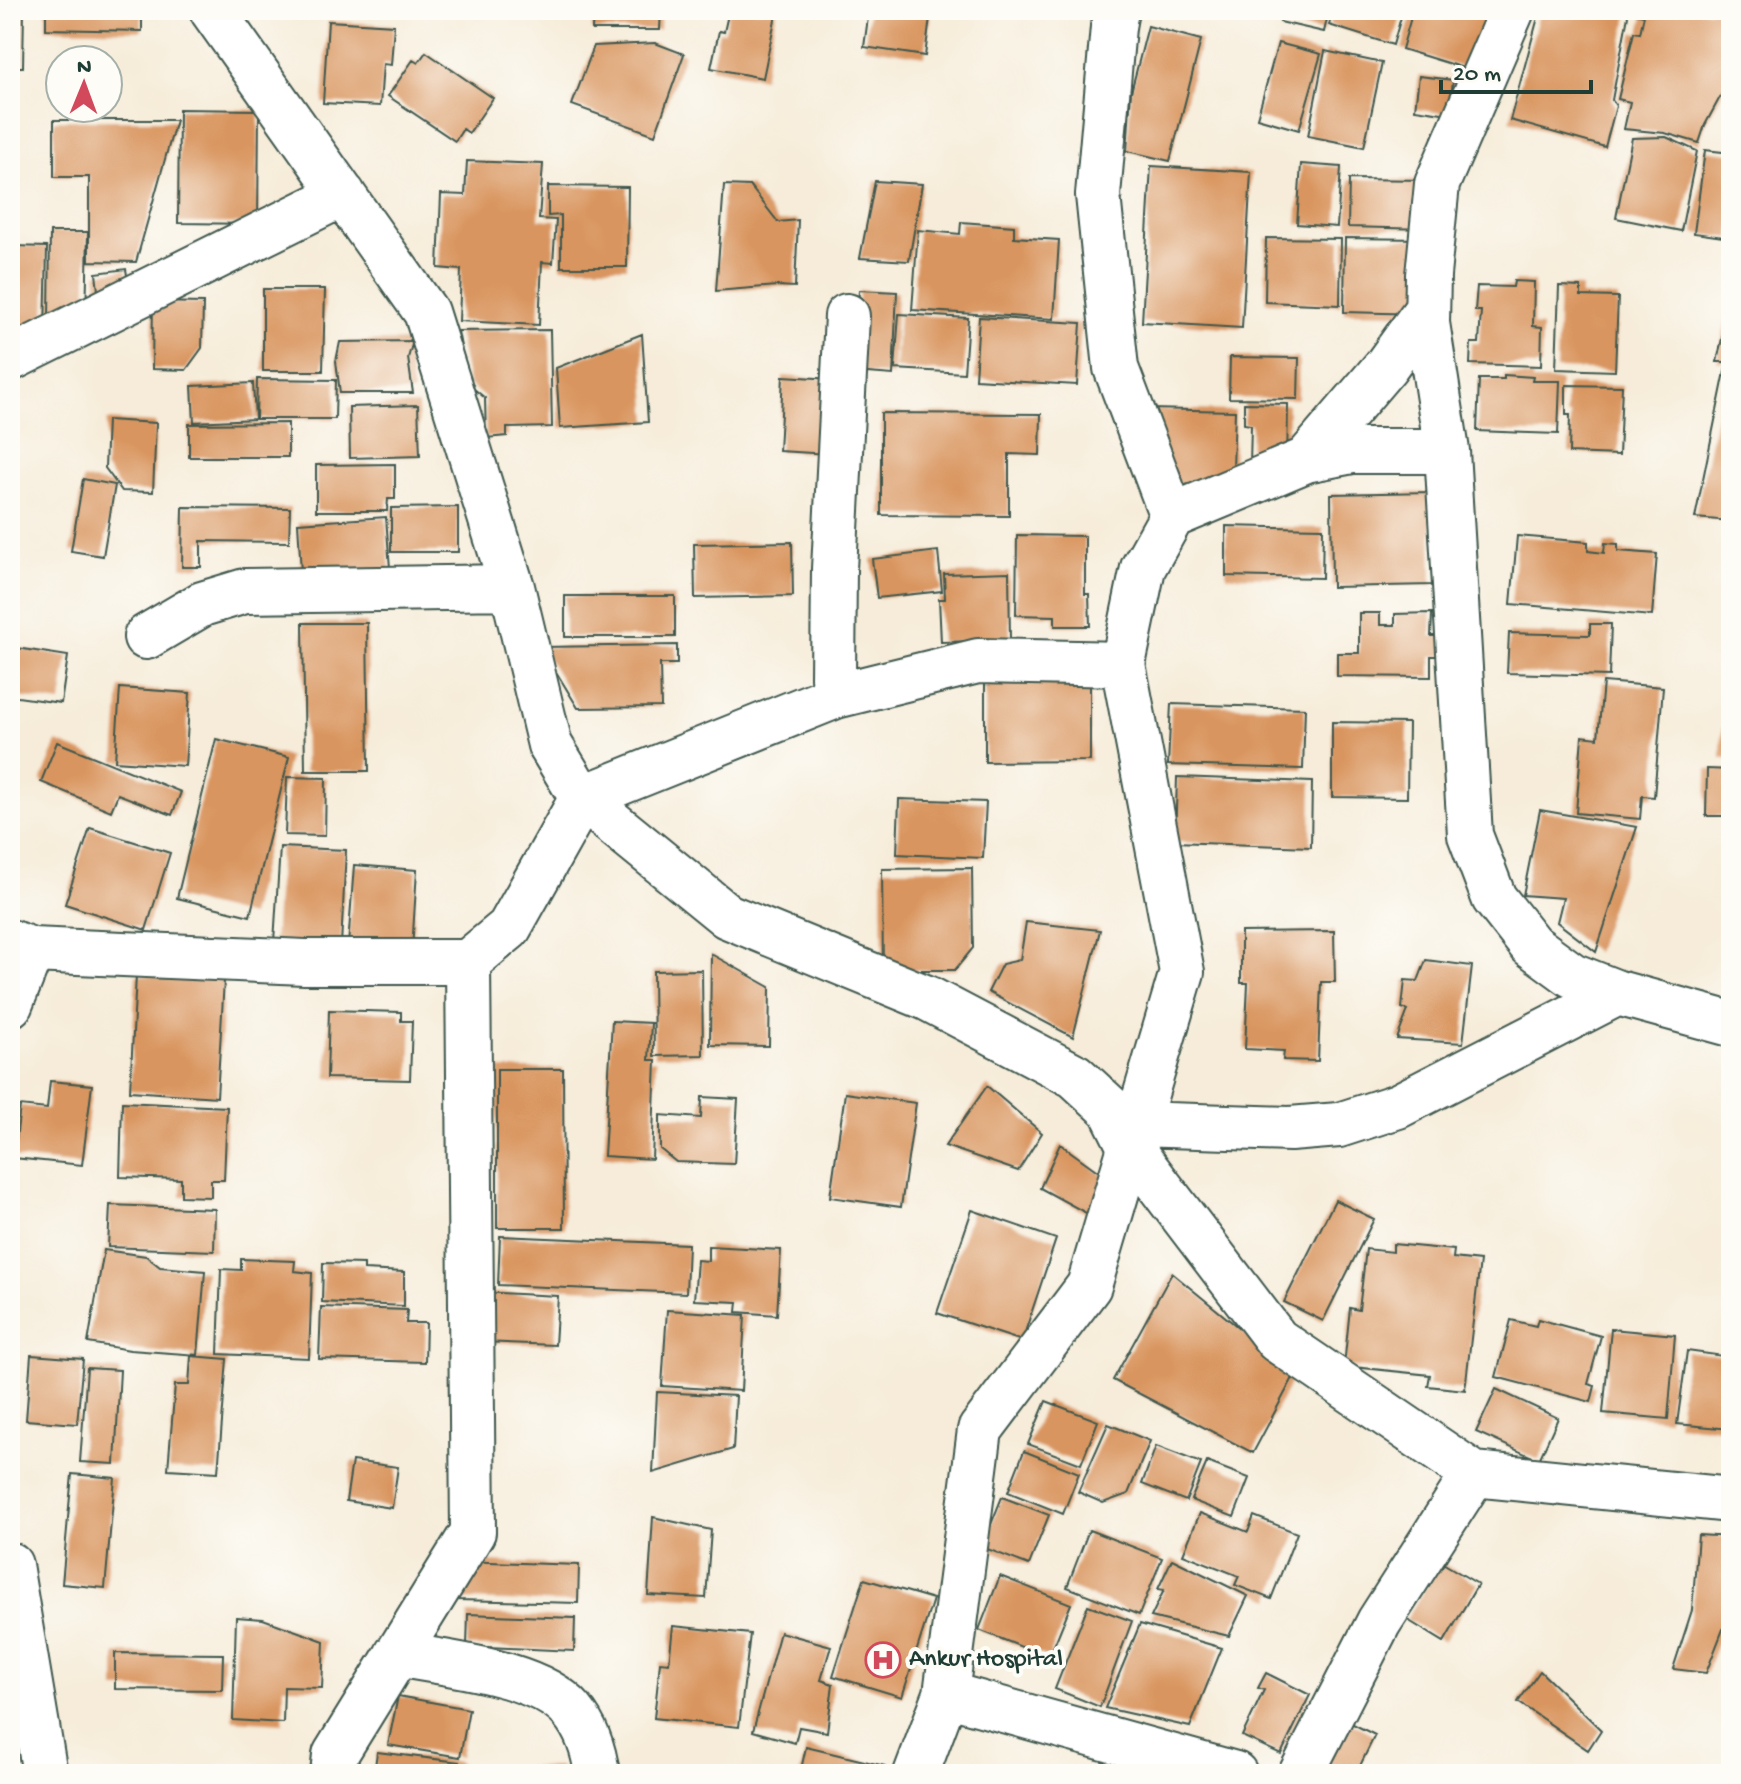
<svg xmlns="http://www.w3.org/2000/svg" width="1741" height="1784" font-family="'Gochi Hand',sans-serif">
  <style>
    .building { fill: #d9955f }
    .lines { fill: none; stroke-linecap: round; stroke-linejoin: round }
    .minor-casing { stroke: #3f574d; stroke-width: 48 }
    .minor { stroke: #fff; stroke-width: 44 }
    .labels { text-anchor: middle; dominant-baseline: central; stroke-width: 8; stroke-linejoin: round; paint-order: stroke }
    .poi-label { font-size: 26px; fill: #1f3d34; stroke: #fdfcf7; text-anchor: start }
  </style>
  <rect width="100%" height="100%" fill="#fdfcf7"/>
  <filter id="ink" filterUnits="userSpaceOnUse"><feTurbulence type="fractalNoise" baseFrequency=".0125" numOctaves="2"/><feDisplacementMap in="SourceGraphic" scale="16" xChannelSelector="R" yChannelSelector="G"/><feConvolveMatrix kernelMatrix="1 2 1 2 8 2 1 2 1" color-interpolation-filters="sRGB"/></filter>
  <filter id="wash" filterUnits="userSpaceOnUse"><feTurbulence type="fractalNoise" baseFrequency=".006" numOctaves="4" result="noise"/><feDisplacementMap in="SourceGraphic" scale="32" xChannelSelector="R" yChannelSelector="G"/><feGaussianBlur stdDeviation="1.8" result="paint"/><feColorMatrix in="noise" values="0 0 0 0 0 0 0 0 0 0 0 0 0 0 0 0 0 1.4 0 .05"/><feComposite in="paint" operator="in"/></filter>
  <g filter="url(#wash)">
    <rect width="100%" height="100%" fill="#f6ecd9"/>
    <g id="blocks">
      <path class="building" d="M10 10H24L23 67H10Z
        M46 10H142V31L46 29Z
        M593 10H661L660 30H592Z
        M729 10H777L763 78 711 68 719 31 724 32Z
        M869 10H931L925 56 864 47Z
        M1283 10H1329L1324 32 1280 22Z
        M1333 10H1403L1393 45 1329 25Z
        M1413 10H1489L1470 70 1402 49Z
        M1540 10H1629L1612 100 1616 106 1605 147 1510 120Z
        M1636 10H1731V77L1705 125 1699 143 1665 133 1624 129 1630 102 1618 99 1634 32 1640 33 1644 15 1635 13Z
        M328 21 394 25 391 65 383 64 380 106 323 103Z
        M1148 26 1201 40 1170 161 1127 151 1131 92Z
        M655 43 684 54 655 135 572 105 594 46Z
        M1278 43 1321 54 1299 130 1257 118Z
        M1325 51 1382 63 1364 147 1308 136Z
        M426 52 493 98 469 133 463 129 455 141 388 96 413 60 418 63Z
        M1419 76 1453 80 1449 114 1415 109Z
        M179 109 259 110 258 224 178 223Z
        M54 120H176L136 262 89 261V177H54Z
        M1666 137 1697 151 1681 231 1616 218 1632 138Z
        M1705 150 1731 153V238L1694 233Z
        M467 161 543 164 539 219 556 220 553 263 542 262 539 325 459 321 461 270 438 268 441 194 465 195Z
        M1301 164 1341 167 1337 227 1297 224Z
        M1151 166 1251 172 1242 328 1142 322Z
        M1349 179 1428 180 1427 229 1348 227Z
        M875 181 922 184 909 261 860 258Z
        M724 185 750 186 778 222 798 220 795 287 777 286 716 291Z
        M548 186 628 187 627 267H561V215L548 216Z
        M961 222 1014 226V237L1059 240 1054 319 912 310 918 230 960 234Z
        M50 232H88L86 320 49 319Z
        M1266 238 1341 239 1340 305 1265 302Z
        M1345 238 1423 239 1422 314 1344 312Z
        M13 246 47 247 45 333 11 332Z
        M126 269 130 295 99 300 96 273Z
        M1514 281 1534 282 1533 326 1542 327 1541 366 1470 364 1471 343H1479L1481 311H1475L1477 286 1513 287Z
        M1559 286 1581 287V296L1618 297 1615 371 1556 369Z
        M263 289H325L323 371H263Z
        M859 290 897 292 893 375 855 372Z
        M1730 301 1731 521 1695 518 1727 362H1717Z
        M153 302 203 303 202 348 186 370 152 369Z
        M899 314 968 318 964 373 895 369Z
        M979 317 1081 323 1077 385 975 379Z
        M550 330 552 427 507 428V436L486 438 485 398 468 384 458 331Z
        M642 334 648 422 560 428 556 368Z
        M413 341 408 358 413 393H340L336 361 340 342Z
        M1230 357 1299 358 1298 399 1229 398Z
        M1504 375 1533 377 1532 381H1560L1558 434 1477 431 1479 379H1504Z
        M783 376 833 379 829 454 779 451Z
        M257 379 336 380 335 419H256Z
        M253 383 255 419 194 422 192 386Z
        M1566 385 1622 386 1619 455 1569 453 1570 415H1566Z
        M1244 403 1288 404 1287 466 1250 465 1251 425 1244 424Z
        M418 405 420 456 350 458 349 407Z
        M1149 409 1235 411 1233 468 1201 485 1169 484Z
        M881 413 1041 414 1040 455 1009 454V516L881 515Z
        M107 420 156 423 153 492 122 491 105 468Z
        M288 423V457H189V424Z
        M395 464V499H388L387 511H316V465Z
        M83 479 115 485 103 556 71 551Z
        M1431 492 1432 585 1332 587 1331 494Z
        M183 507 290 508 289 542 201 541V567H182Z
        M458 507V552H391V508Z
        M386 517 391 581 302 588 298 523Z
        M1226 526 1323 528 1322 578 1226 576Z
        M1017 535 1085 536V594H1089L1090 626H1055V616L1016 615Z
        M1517 536 1588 542V551L1604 553 1605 543 1618 544V551L1657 554 1652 616 1511 604Z
        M792 542 793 596 695 598 694 544Z
        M938 551 942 591 877 598 872 559Z
        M1009 572 1010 640 941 642 939 599H945L944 574Z
        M565 596H675V637H565Z
        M1359 613H1380V625H1395V614L1432 613 1431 636H1449V656H1431V677L1337 676V653H1359Z
        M303 623H367L369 771H305Z
        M1590 624H1611L1609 676 1507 673 1509 633 1590 635Z
        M1726 643H1731V681L1727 680Z
        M677 645V664H660L661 707 578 708 541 647Z
        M10 647 68 656 61 703 10 696Z
        M1090 675V761L985 762V683H1042Z
        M1603 682 1663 687 1654 797 1642 796 1640 819 1576 813 1582 736 1598 738Z
        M120 688 190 693 185 766 115 761Z
        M1726 689H1731V719L1723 718Z
        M1171 704 1305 708 1303 769 1168 765Z
        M1332 722 1408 723 1407 798 1332 797Z
        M1722 727 1731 728V758H1721Z
        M216 739 289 757 250 916 177 898Z
        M57 742 181 792 172 815 118 794 111 811 41 782Z
        M1707 769 1731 770V816H1706Z
        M287 777 326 778 325 836 285 835Z
        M1177 777 1312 782 1311 847 1175 842Z
        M899 799 986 802 983 858 897 854Z
        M1540 810 1637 827 1596 952 1557 922 1563 898 1523 895Z
        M90 828 170 853 146 930 65 904Z
        M280 847 346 850 341 945 274 942Z
        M354 865 417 870 412 950 348 946Z
        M972 868 973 948 955 970H883L882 869Z
        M1026 922 1100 930 1073 1037 988 992 1002 964 1020 960Z
        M1334 931 1335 982H1321L1318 1061 1283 1060 1284 1051 1245 1049 1248 983H1241V932Z
        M711 954 770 987 769 1046 710 1045Z
        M1426 960 1472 966 1463 1043 1397 1039 1408 1010 1402 1008 1405 980 1418 981Z
        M702 970 703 1055 654 1056 653 971Z
        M136 975 224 980 217 1097 130 1091Z
        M329 1010 401 1012V1021H412L410 1080 327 1078Z
        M612 1021 651 1023 649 1060H656L652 1159 604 1156Z
        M497 1069H563L564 1228H497Z
        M50 1081 92 1085 82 1165 14 1158 20 1106 47 1109Z
        M987 1086 1042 1133 1018 1171 945 1146Z
        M845 1093 916 1103 901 1207 830 1197Z
        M702 1097 738 1099 734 1164 676 1162 660 1149V1115L701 1118Z
        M122 1102 227 1107 224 1180H211V1197L181 1196V1179L120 1177Z
        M1060 1144 1117 1185 1097 1219 1040 1188Z
        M1335 1200 1374 1219 1323 1321 1284 1302Z
        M110 1205 215 1209 214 1251 108 1247Z
        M972 1210 1056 1239 1022 1341 937 1313Z
        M500 1236 688 1244 686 1293 498 1285Z
        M1393 1244 1454 1250 1453 1258 1480 1261 1465 1390 1428 1386 1430 1375 1344 1366 1350 1308 1359 1310 1366 1249 1393 1252Z
        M708 1246 781 1250 777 1315 737 1312 738 1302 694 1300 697 1260 708 1261Z
        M104 1250 146 1256 160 1267 205 1271 198 1355 130 1350 88 1343Z
        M241 1259 295 1261 294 1271 312 1273 309 1358 218 1354 221 1269 241 1270Z
        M323 1263 364 1264V1270L404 1272V1306L322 1302Z
        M1172 1273 1295 1374 1253 1453 1113 1380Z
        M480 1292 558 1296 555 1345 483 1342Z
        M321 1307 407 1310 406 1323H426L425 1362 319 1359Z
        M667 1310 745 1315 741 1391 662 1386Z
        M1538 1319 1601 1336 1588 1384 1595 1386 1591 1402 1496 1377 1511 1320 1536 1326Z
        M1611 1329 1675 1335 1668 1419 1603 1413Z
        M1687 1351 1731 1357V1429L1677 1424Z
        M31 1355 83 1359 77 1424 26 1420Z
        M191 1356 227 1359 218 1472 168 1469 175 1385H189Z
        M87 1368 120 1370 115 1464 80 1462Z
        M1496 1389 1558 1418 1539 1460 1476 1432Z
        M657 1392 736 1396 733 1449 653 1473Z
        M1046 1401 1098 1421 1081 1464 1028 1444Z
        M1108 1424 1150 1441 1128 1494 1103 1503 1078 1492Z
        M1156 1446 1201 1463 1186 1501 1142 1484Z
        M1024 1451 1079 1473 1063 1514 1008 1492Z
        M352 1461 398 1467 392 1508 346 1501Z
        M1207 1462 1249 1478 1234 1517 1191 1500Z
        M72 1474 115 1478 105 1588 62 1584Z
        M1002 1497 1049 1515 1029 1565 982 1547Z
        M1200 1513 1248 1532 1254 1516 1297 1533 1271 1599 1235 1585 1239 1576 1183 1554Z
        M653 1517 711 1530 706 1598 648 1595Z
        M1089 1530 1162 1558 1139 1615 1067 1587Z
        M1698 1535 1731 1537 1725 1624 1706 1673 1673 1669 1692 1610Z
        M1172 1559 1248 1596 1229 1636 1151 1617 1164 1590 1158 1589Z
        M459 1561 579 1565 578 1603 457 1600Z
        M1441 1562 1478 1584 1444 1642 1406 1619Z
        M1000 1576 1071 1604 1049 1658 979 1630Z
        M864 1579 933 1599 902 1697 833 1676Z
        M1088 1605 1132 1621 1100 1707 1055 1689Z
        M468 1614 575 1618 574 1651 467 1646Z
        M236 1617 263 1619 324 1641 322 1688 284 1687 283 1723 233 1720Z
        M1140 1624 1222 1648 1190 1727 1105 1708Z
        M673 1626 750 1634 739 1727 654 1718 660 1662 669 1663Z
        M780 1632 831 1646 821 1680 833 1684 827 1732 799 1727 795 1743 753 1731Z
        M115 1653 223 1654 222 1690 115 1689Z
        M1540 1671 1601 1730 1588 1750 1518 1702Z
        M1266 1673 1310 1695 1281 1754 1242 1736 1264 1690 1258 1688Z
        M398 1696 469 1709 460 1757 388 1745Z
        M1339 1717 1375 1735 1356 1774H1311Z
        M806 1747 885 1766 883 1774H800Z
        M377 1752 459 1762 458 1774H374Z
        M525 1767H561V1774H524Z"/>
    </g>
  </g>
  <g filter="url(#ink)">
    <use href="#blocks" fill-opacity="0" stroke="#3f574d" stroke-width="2"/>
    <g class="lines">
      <defs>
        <path id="minor" d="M212 10 426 312 512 587 550 745 582 798 727 916 927 998 1075 1076 1111 1109 1130 1147 1277 1340 1474 1474 1731 1500
          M1512 10 1437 184 1428 275 1427 323 1447 451 1470 835 1494 898 1531 945 1572 975 1618 993 1731 1024
          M10 359 343 194
          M1306 460 1386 366 1427 309
          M1172 516 1306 460 1353 451H1447
          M146 637 202 604 245 591 512 587
          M836 696 833 677 834 569 847 316
          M10 942 32 950 305 962H468
          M10 1005 32 950
          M1137 1124 1290 1129 1339 1125 1398 1106 1618 993
          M10 1565 45 1774
          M397 1654C447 1664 537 1671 572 1711 587 1729 594 1751 597 1774
          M946 1694 1235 1774
          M333 1774 335 1755 473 1532 468 962 509 928 582 798 836 696 978 661 1123 664
          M916 1774 946 1694 980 1430 1089 1286 1182 972 1123 664 1143 568 1172 516 1116 368 1098 195 1113 27 1116 10
          M1301 1774 1379 1622 1474 1474"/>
      </defs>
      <use href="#minor" class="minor-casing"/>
      <use href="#minor" class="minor"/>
    </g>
  </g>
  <defs>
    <symbol id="hospital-ring" viewBox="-11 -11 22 22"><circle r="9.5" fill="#fdfcf7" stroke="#d1495b" stroke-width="1.5"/><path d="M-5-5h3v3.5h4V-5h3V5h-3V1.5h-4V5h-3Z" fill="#d1495b"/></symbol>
  </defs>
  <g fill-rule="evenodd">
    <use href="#hospital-ring" x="863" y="1640" width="40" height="40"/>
  </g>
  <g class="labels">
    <g class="poi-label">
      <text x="909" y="1660">Ankur Hospital</text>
    </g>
  </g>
  <rect width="1741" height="1784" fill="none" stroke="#fdfcf7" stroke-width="40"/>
  <g transform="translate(84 84) rotate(1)"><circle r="38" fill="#fdfcf7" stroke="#a4b0a9" stroke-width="2"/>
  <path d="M0-6L14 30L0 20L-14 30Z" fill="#d1495b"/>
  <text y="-12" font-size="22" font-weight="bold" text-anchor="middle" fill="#1f3d34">N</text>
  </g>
  <path d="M1441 80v12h150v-12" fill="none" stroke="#1f3d34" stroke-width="4"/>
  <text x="1453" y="80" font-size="24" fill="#1f3d34" stroke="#fdfcf7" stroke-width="6" paint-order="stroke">20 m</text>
</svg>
